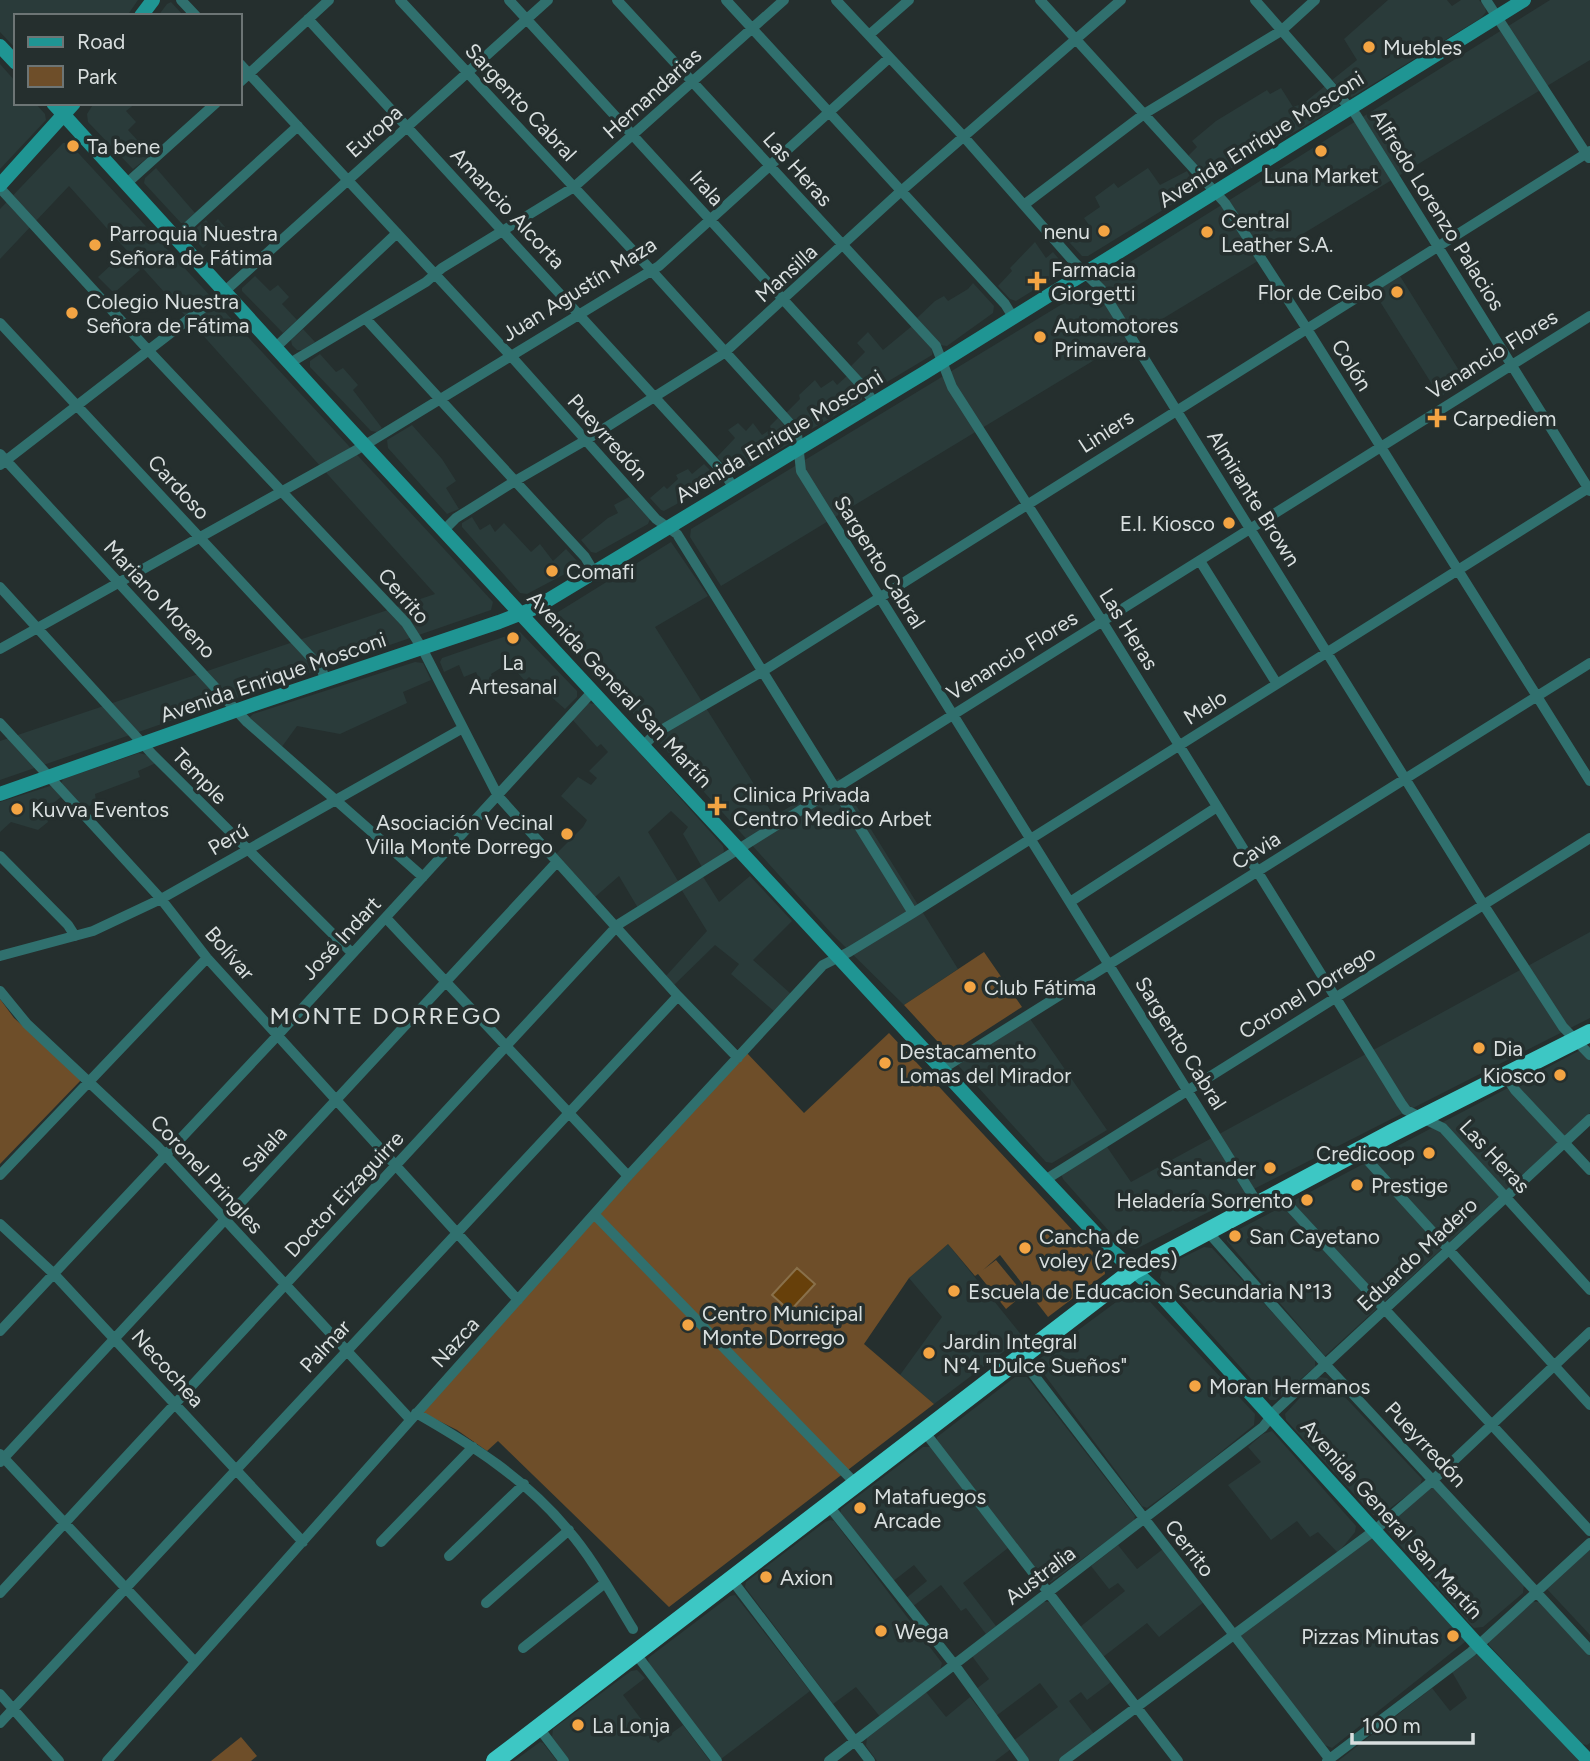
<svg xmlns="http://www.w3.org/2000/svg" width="1590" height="1761" font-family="Figtree,sans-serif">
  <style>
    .built { fill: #2a3b3a }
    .green { fill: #6e4e29 }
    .water { fill: #67400a; stroke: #89704a; stroke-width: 2 }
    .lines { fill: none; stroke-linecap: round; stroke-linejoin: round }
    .street { stroke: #30706e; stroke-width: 10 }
    .secondary { stroke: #1f9593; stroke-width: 14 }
    .highway { stroke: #3dc7c4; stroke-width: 18 }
    .poi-dot { fill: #f3a443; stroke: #252f2e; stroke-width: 2.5 }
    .labels { text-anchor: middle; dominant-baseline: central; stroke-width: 7; stroke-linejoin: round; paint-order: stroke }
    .poi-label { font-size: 21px; fill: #d9dfdf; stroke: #252f2e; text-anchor: start }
    .street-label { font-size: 21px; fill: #d9dfdf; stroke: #252f2e }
    .quarter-label { font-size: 24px; letter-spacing: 2px; fill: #d9dfdf; stroke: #252f2e }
  </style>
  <rect width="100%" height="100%" fill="#252f2e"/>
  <path class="built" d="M0 0H138L127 16H16V49L0 32Z
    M1388 0H1447L1452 6 1461 0H1479L1485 7 1486 12 1481 18 1352 97 1348 96 1332 80 1357 60 1344 39Z
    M1550 0H1590V60L721 586 690 537 691 529 1082 292Z
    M171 2 183 15 158 16 167 4Z
    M0 64 16 82V103H35L45 114 46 120 0 169Z
    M1325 86 1341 102 1338 107 1211 180 1187 157 1197 147 1192 141 1216 121 1267 90 1270 94 1281 88 1293 107 1304 103Z
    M94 103H136L126 111 136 122 128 130 151 155 133 169 131 167 88 122 87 114Z
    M63 143H69L493 602 491 610 0 780V741L435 594 69 186 0 259V209Z
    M156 168 195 213 184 223H181L144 183 145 178Z
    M1148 168 1160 185 1187 171 1197 189 1088 256H1082L1069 242 1089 225 1084 218 1100 207 1095 197 1114 183 1118 188Z
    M218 219 225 227 203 248 193 238 194 230 206 220 211 226Z
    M1035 242 1046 258 1053 252 1063 264V272L1016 301 1010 299 998 286 1012 271 1010 268Z
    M124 253 140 270 114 293 98 277Z
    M255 276 270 291 278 285 289 297 282 304 297 320 283 333 242 291V288Z
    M1400 276 1465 380 1440 397 1374 292Z
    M973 283 994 306 993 313 947 346 939 345 917 318 935 301 944 296 948 301 968 289Z
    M912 326 933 350 932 355 877 388 869 387 851 366 865 352 857 343 868 332 883 350Z
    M303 329 315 342 303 350H297L292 345 291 340Z
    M320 354 336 372 343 368 358 385 353 390 382 428 377 432 371 431 310 367V361Z
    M848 375 862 393V400L810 430 802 432 786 413 800 399 799 395 815 380 821 388 833 380 837 385Z
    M778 418 792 434 791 443 736 474 729 470 717 457 735 438 728 430 738 423 746 431 753 423 762 435 771 429 770 426Z
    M412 425 442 459 456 481 446 488 459 509 447 514 388 448 387 440Z
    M704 464 715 475V483L664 511 661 510 650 498 664 486 667 489 678 479 676 475 688 469 692 474Z
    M629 497 650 519 648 524 596 553 591 552 581 540 608 518 618 513 614 505Z
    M472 517 480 530 490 524 495 532 504 523 531 552 540 544 553 561 566 549 577 561 578 567 527 594 520 593 462 527V523Z
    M671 542 708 596 655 627 774 816 839 778 958 969 904 1005 832 934 550 621V617Z
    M518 632H520L577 691V697L565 709 548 694 555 687 546 679 538 685 529 677 525 681 509 663 491 674 493 680 481 684 476 672 464 677 459 665 444 672 440 662 442 658Z
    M415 662 423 663 431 680 403 692 407 703 340 734 297 726 281 748 249 718 253 714Z
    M587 703 596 704 723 846 724 851 721 855 702 867 683 834 688 827 671 811 648 832 678 881 638 908 619 876 595 897 555 855 583 827 587 820 561 796 578 777 591 785 597 778 589 771 608 752 601 744 597 747 571 718Z
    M139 753 147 755 156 763 138 771 140 777 95 794 96 801 84 810 61 784 63 779Z
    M50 786 54 788 61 797 45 810 48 822 38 830 11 822 0 832V802Z
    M702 875 719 902 750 876 792 921 753 960 791 994 775 1012 731 974 739 964 715 945 674 985 666 976 707 931 681 889Z
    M1590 932V1018L1136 1249 1122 1246 1063 1179 1061 1174 1107 1147 1131 1182Z
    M1028 1016 1107 1130 1052 1163 1046 1162 958 1065Z
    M1590 1045V1113L1325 1356 1227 1241 1228 1235Z
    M948 1244 1023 1337 934 1404 900 1375 942 1317 909 1278Z
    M1204 1247 1212 1248 1315 1358V1367L1276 1400H1270L1160 1278 1163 1267Z
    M1138 1289 1255 1414 1254 1425 1200 1469 1147 1508 1142 1506 1035 1362 1131 1291Z
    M1015 1377H1027L1135 1516 1134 1521 1051 1582 1044 1581 937 1441V1437Z
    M1319 1377 1327 1378 1422 1479 1420 1486 1378 1517 1373 1515 1286 1420 1285 1414Z
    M1272 1431 1356 1526 1355 1532 1338 1553 1318 1532 1310 1537 1297 1521 1271 1540 1228 1485 1261 1462 1248 1447 1263 1434Z
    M923 1447H931L1008 1548 963 1583 996 1626 986 1634 966 1608 961 1611 941 1585 912 1607 905 1599 927 1581 914 1565 892 1582 840 1515 841 1509Z
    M1432 1485 1524 1584 1523 1593 1483 1627 1474 1628 1470 1624 1385 1528 1387 1523Z
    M830 1520 834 1521 942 1663 940 1670 881 1718 856 1687 833 1704 745 1587 746 1582 825 1522Z
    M1373 1537 1466 1640 1465 1642 1332 1748 1325 1745 1239 1639V1633Z
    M1118 1545 1137 1569 1163 1549 1204 1602 1159 1637 1147 1623 1103 1657 1080 1627 1125 1591 1118 1583 1109 1589 1091 1566Z
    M1590 1549V1635L1547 1589Z
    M735 1595 810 1691 721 1759 649 1665 648 1658 730 1596Z
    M1043 1602H1049L1111 1682 1087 1700 1081 1692 1069 1701 1094 1734 1058 1761H1029L1013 1741 1058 1707 1040 1683 996 1716 975 1690 989 1679 972 1656Z
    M1533 1602H1540L1590 1654V1743L1587 1745 1581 1744 1489 1645V1639Z
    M1477 1654 1580 1761H1338L1432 1688 1450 1711 1467 1698 1452 1672Z
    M637 1670 645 1678 623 1695 641 1719 631 1727 636 1735 646 1728 658 1743 683 1725 710 1761H569L552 1737 553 1729 631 1671Z
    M926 1692 946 1717 970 1697 1011 1749 995 1761H877L866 1746 867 1738Z
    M540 1742 543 1743 557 1761H514Z"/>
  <path class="green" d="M984 952 1022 1007 949 1054 904 1005Z
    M0 999 14 1018 82 1079 0 1164Z
    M889 1033 1104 1264 1105 1274 1048 1317 1000 1255 983 1270 996 1260 1024 1294 1006 1309 978 1274 975 1276 948 1244 909 1278 864 1344 934 1404 669 1607 498 1441 487 1451 457 1430 421 1412 746 1052 804 1113Z
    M241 1737 257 1756 251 1761H211Z"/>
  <path class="water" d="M797 1268 815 1284 790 1311 772 1295Z"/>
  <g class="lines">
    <path class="street" d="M181 0 196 16
      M400 0 651 270 795 429 797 434 801 471 1258 1204
      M509 0 865 389 874 403
      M617 0 936 346 952 387 1102 621 1401 1103 1406 1110 1443 1128 1590 1290
      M726 0 1005 304 1013 317
      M836 0 964 137 1074 262 1101 289 1483 904 1563 1027 1590 1055
      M1040 0 1225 203 1307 329 1590 781
      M1255 0 1356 115 1590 491
      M1486 0 1589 158
      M308 19 724 473 734 488
      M869 35 909 0
      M240 64 510 355 656 519 677 534 913 913
      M240 82 329 0
      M126 184 216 103
      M0 188 149 351 406 623 422 648 498 796 678 996 738 1058
      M1025 204 1144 114 1281 31 1315 0
      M176 237 298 126
      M366 319 585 557 594 572
      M0 323 321 668 326 681
      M276 347 397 233
      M290 363 426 282 442 268 574 187 784 0
      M0 454 247 722 423 877
      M0 465 225 291 548 0
      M444 530 456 518 515 481 586 440 724 353 900 192 1121 0
      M1200 561 1277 684
      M0 587 153 755 352 953
      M0 649 365 445 659 266 889 58
      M0 723 161 899 207 958 518 1300
      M644 745 656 733 763 671 1590 151
      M0 856 68 925 75 936
      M1070 902 1217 807
      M386 918 628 1176
      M0 956 93 931 161 899 463 728
      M0 991 27 1024 157 1146 410 1419
      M942 1069 1590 663
      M1505 1075 1515 1090 1590 1170
      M1360 1152 1590 1405
      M0 1175 207 958
      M1045 1180 1590 838
      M1280 1192 1291 1208 1590 1531
      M594 1214 856 1484
      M0 1224 54 1274 303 1542
      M1207 1231 1326 1365 1590 1650
      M0 1331 277 1036 593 691
      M1020 1357 1331 1761
      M416 1413C472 1445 526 1479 568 1530 594 1560 612 1595 633 1629
      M924 1431 1178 1761
      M0 1454 195 1662
      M0 1462 556 863
      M829 1506 954 1664 1024 1761
      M381 1542 473 1447
      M449 1556 524 1484
      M732 1580 870 1761
      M0 1593 619 924 1590 316
      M486 1603 569 1530
      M523 1648 605 1583
      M636 1654 717 1761
      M0 1694 59 1761
      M0 1723 678 996
      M539 1728 564 1761
      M107 1761 628 1176 823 965 849 952 913 913 1590 487
      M829 1761 1263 1427 1276 1410 1590 1119
      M1064 1761 1375 1530 1433 1480 1590 1332
      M1327 1761 1471 1652 1590 1543"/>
    <path class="secondary" d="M141 16 153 0
      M0 46 16 63
      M53 103 344 423 1014 1147 1111 1250 1160 1294 1478 1645 1589 1761
      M0 185 74 103
      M0 794 252 705 499 622 535 608 924 373 1524 0"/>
    <path class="highway" d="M495 1761 1133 1271 1392 1133 1590 1033"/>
  </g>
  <g class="poi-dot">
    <circle cx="1369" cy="47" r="7"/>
    <circle cx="73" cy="146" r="7"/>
    <circle cx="1321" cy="151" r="7"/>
    <circle cx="1104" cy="231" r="7"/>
    <circle cx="1207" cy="232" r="7"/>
    <circle cx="95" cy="245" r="7"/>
    <path d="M1033.5 270.5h7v7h7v7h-7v7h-7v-7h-7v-7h7z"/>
    <circle cx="1397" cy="292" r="7"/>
    <circle cx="72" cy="313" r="7"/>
    <circle cx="1040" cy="337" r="7"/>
    <path d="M1433.5 407.5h7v7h7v7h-7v7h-7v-7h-7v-7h7z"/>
    <circle cx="1229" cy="523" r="7"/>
    <circle cx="552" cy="571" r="7"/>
    <circle cx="513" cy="638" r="7"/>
    <path d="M713.5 795.5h7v7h7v7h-7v7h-7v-7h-7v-7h7z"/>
    <circle cx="17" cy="809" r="7"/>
    <circle cx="567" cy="834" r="7"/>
    <circle cx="970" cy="987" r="7"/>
    <circle cx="1479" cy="1048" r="7"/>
    <circle cx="885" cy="1063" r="7"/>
    <circle cx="1560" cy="1075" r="7"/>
    <circle cx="1429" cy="1153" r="7"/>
    <circle cx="1270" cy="1168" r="7"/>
    <circle cx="1357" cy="1185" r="7"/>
    <circle cx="1307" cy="1200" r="7"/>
    <circle cx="1235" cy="1236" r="7"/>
    <circle cx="1025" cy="1248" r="7"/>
    <circle cx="954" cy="1291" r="7"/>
    <circle cx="688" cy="1325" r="7"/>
    <circle cx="929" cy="1353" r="7"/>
    <circle cx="1195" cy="1386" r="7"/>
    <circle cx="860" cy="1508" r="7"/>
    <circle cx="766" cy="1577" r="7"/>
    <circle cx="881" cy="1631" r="7"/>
    <circle cx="1453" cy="1636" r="7"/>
    <circle cx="578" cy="1725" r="7"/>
  </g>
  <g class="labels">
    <g class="poi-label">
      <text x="1383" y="47">Muebles</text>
      <text x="87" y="146">Ta bene</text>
      <text x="1321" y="175" text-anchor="middle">Luna Market</text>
      <text x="1221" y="220">Central<tspan x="1221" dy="24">Leather S.A.</tspan></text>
      <text x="1090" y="231" text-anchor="end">nenu</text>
      <text x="109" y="233">Parroquia Nuestra<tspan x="109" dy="24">Señora de Fátima</tspan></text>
      <text x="1051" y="269">Farmacia<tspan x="1051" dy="24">Giorgetti</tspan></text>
      <text x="1383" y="292" text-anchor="end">Flor de Ceibo</text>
      <text x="86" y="301">Colegio Nuestra<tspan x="86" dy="24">Señora de Fátima</tspan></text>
      <text x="1054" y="325">Automotores<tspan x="1054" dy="24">Primavera</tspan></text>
      <text x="1453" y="418">Carpediem</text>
      <text x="1215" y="523" text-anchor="end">E.I. Kiosco</text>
      <text x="566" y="571">Comafi</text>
      <text x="513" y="662" text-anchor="middle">La<tspan x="513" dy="24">Artesanal</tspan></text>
      <text x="733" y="794">Clinica Privada<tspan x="733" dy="24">Centro Medico Arbet</tspan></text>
      <text x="31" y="809">Kuvva Eventos</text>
      <text x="553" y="822" text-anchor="end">Asociación Vecinal<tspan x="553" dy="24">Villa Monte Dorrego</tspan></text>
      <text x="984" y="987">Club Fátima</text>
      <text x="1493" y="1048">Dia</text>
      <text x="899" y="1051">Destacamento<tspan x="899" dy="24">Lomas del Mirador</tspan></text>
      <text x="1546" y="1075" text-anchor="end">Kiosco</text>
      <text x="1415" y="1153" text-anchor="end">Credicoop</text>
      <text x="1256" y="1168" text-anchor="end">Santander</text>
      <text x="1371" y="1185">Prestige</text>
      <text x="1293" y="1200" text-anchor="end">Heladería Sorrento</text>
      <text x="1039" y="1236">Cancha de<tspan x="1039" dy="24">voley (2 redes)</tspan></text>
      <text x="1249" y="1236">San Cayetano</text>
      <text x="968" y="1291">Escuela de Educacion Secundaria N°13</text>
      <text x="702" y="1313">Centro Municipal<tspan x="702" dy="24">Monte Dorrego</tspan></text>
      <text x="943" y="1341">Jardin Integral<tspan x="943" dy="24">N°4 "Dulce Sueños"</tspan></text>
      <text x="1209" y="1386">Moran Hermanos</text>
      <text x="874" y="1496">Matafuegos<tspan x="874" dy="24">Arcade</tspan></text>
      <text x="780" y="1577">Axion</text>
      <text x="895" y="1631">Wega</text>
      <text x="1439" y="1636" text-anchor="end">Pizzas Minutas</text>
      <text x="592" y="1725">La Lonja</text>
    </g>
    <g class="street-label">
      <text transform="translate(652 93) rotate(-42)">Hernandarias</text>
      <text transform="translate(521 102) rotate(47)">Sargento Cabral</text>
      <text transform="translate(374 131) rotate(-42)">Europa</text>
      <text transform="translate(1261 139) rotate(-32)">Avenida Enrique Mosconi</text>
      <text transform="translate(798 169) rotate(48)">Las Heras</text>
      <text transform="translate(707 188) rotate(48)">Irala</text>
      <text transform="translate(508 208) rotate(47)">Amancio Alcorta</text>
      <text transform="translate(1438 210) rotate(58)">Alfredo Lorenzo Palacios</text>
      <text transform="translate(786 273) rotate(-42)">Mansilla</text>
      <text transform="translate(579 289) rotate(-32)">Juan Agustín Maza</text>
      <text transform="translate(1492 354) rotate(-32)">Venancio Flores</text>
      <text transform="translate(1352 365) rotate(58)">Colón</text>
      <text transform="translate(1106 431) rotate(-33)">Liniers</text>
      <text transform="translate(779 436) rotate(-31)">Avenida Enrique Mosconi</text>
      <text transform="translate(608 437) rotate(48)">Pueyrredón</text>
      <text transform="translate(179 487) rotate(47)">Cardoso</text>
      <text transform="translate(1254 498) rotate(58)">Almirante Brown</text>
      <text transform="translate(880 562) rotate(58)">Sargento Cabral</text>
      <text transform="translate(404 596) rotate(49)">Cerrito</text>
      <text transform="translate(160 599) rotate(47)">Mariano Moreno</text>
      <text transform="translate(1129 629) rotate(58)">Las Heras</text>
      <text transform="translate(1012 655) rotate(-32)">Venancio Flores</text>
      <text transform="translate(273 677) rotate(-19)">Avenida Enrique Mosconi</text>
      <text transform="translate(620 689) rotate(47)">Avenida General San Martín</text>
      <text transform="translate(1205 707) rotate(-32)">Melo</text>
      <text transform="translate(200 776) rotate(46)">Temple</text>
      <text transform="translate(228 839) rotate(-30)">Perú</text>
      <text transform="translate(1256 850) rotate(-32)">Cavia</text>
      <text transform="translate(341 938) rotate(-47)">José Indart</text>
      <text transform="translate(230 953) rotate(49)">Bolívar</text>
      <text transform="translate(1307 992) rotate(-32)">Coronel Dorrego</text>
      <text transform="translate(1181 1043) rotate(58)">Sargento Cabral</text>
      <text transform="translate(264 1149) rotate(-47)">Salala</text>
      <text transform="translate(1495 1156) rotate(47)">Las Heras</text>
      <text transform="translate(207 1174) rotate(47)">Coronel Pringles</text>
      <text transform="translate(344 1194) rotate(-47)">Doctor Eizaguirre</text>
      <text transform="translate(1417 1254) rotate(-43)">Eduardo Madero</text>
      <text transform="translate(455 1342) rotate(-48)">Nazca</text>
      <text transform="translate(325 1346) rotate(-47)">Palmar</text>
      <text transform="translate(168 1368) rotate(48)">Necochea</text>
      <text transform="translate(1426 1444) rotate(47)">Pueyrredón</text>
      <text transform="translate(1392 1519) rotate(48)">Avenida General San Martín</text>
      <text transform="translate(1190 1548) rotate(52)">Cerrito</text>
      <text transform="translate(1040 1575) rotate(-37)">Australia</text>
    </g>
    <g class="quarter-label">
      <text x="386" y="1015">MONTE DORREGO</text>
    </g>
  </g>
  <rect x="14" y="14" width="228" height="91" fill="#252f2e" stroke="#6d7575" stroke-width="2"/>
  <rect x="28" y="37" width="35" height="10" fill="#1f9593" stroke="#6d7575" stroke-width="2"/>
  <text x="77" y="49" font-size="21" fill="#d9dfdf">Road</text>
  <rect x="28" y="66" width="35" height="21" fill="#6e4e29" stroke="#6d7575" stroke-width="2"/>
  <text x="77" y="84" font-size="21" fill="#d9dfdf">Park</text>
  <path d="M1352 1733v10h121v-10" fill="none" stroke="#d9dfdf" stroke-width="3.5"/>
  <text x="1362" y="1733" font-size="21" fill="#d9dfdf" stroke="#252f2e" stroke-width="5" paint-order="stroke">100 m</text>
</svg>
